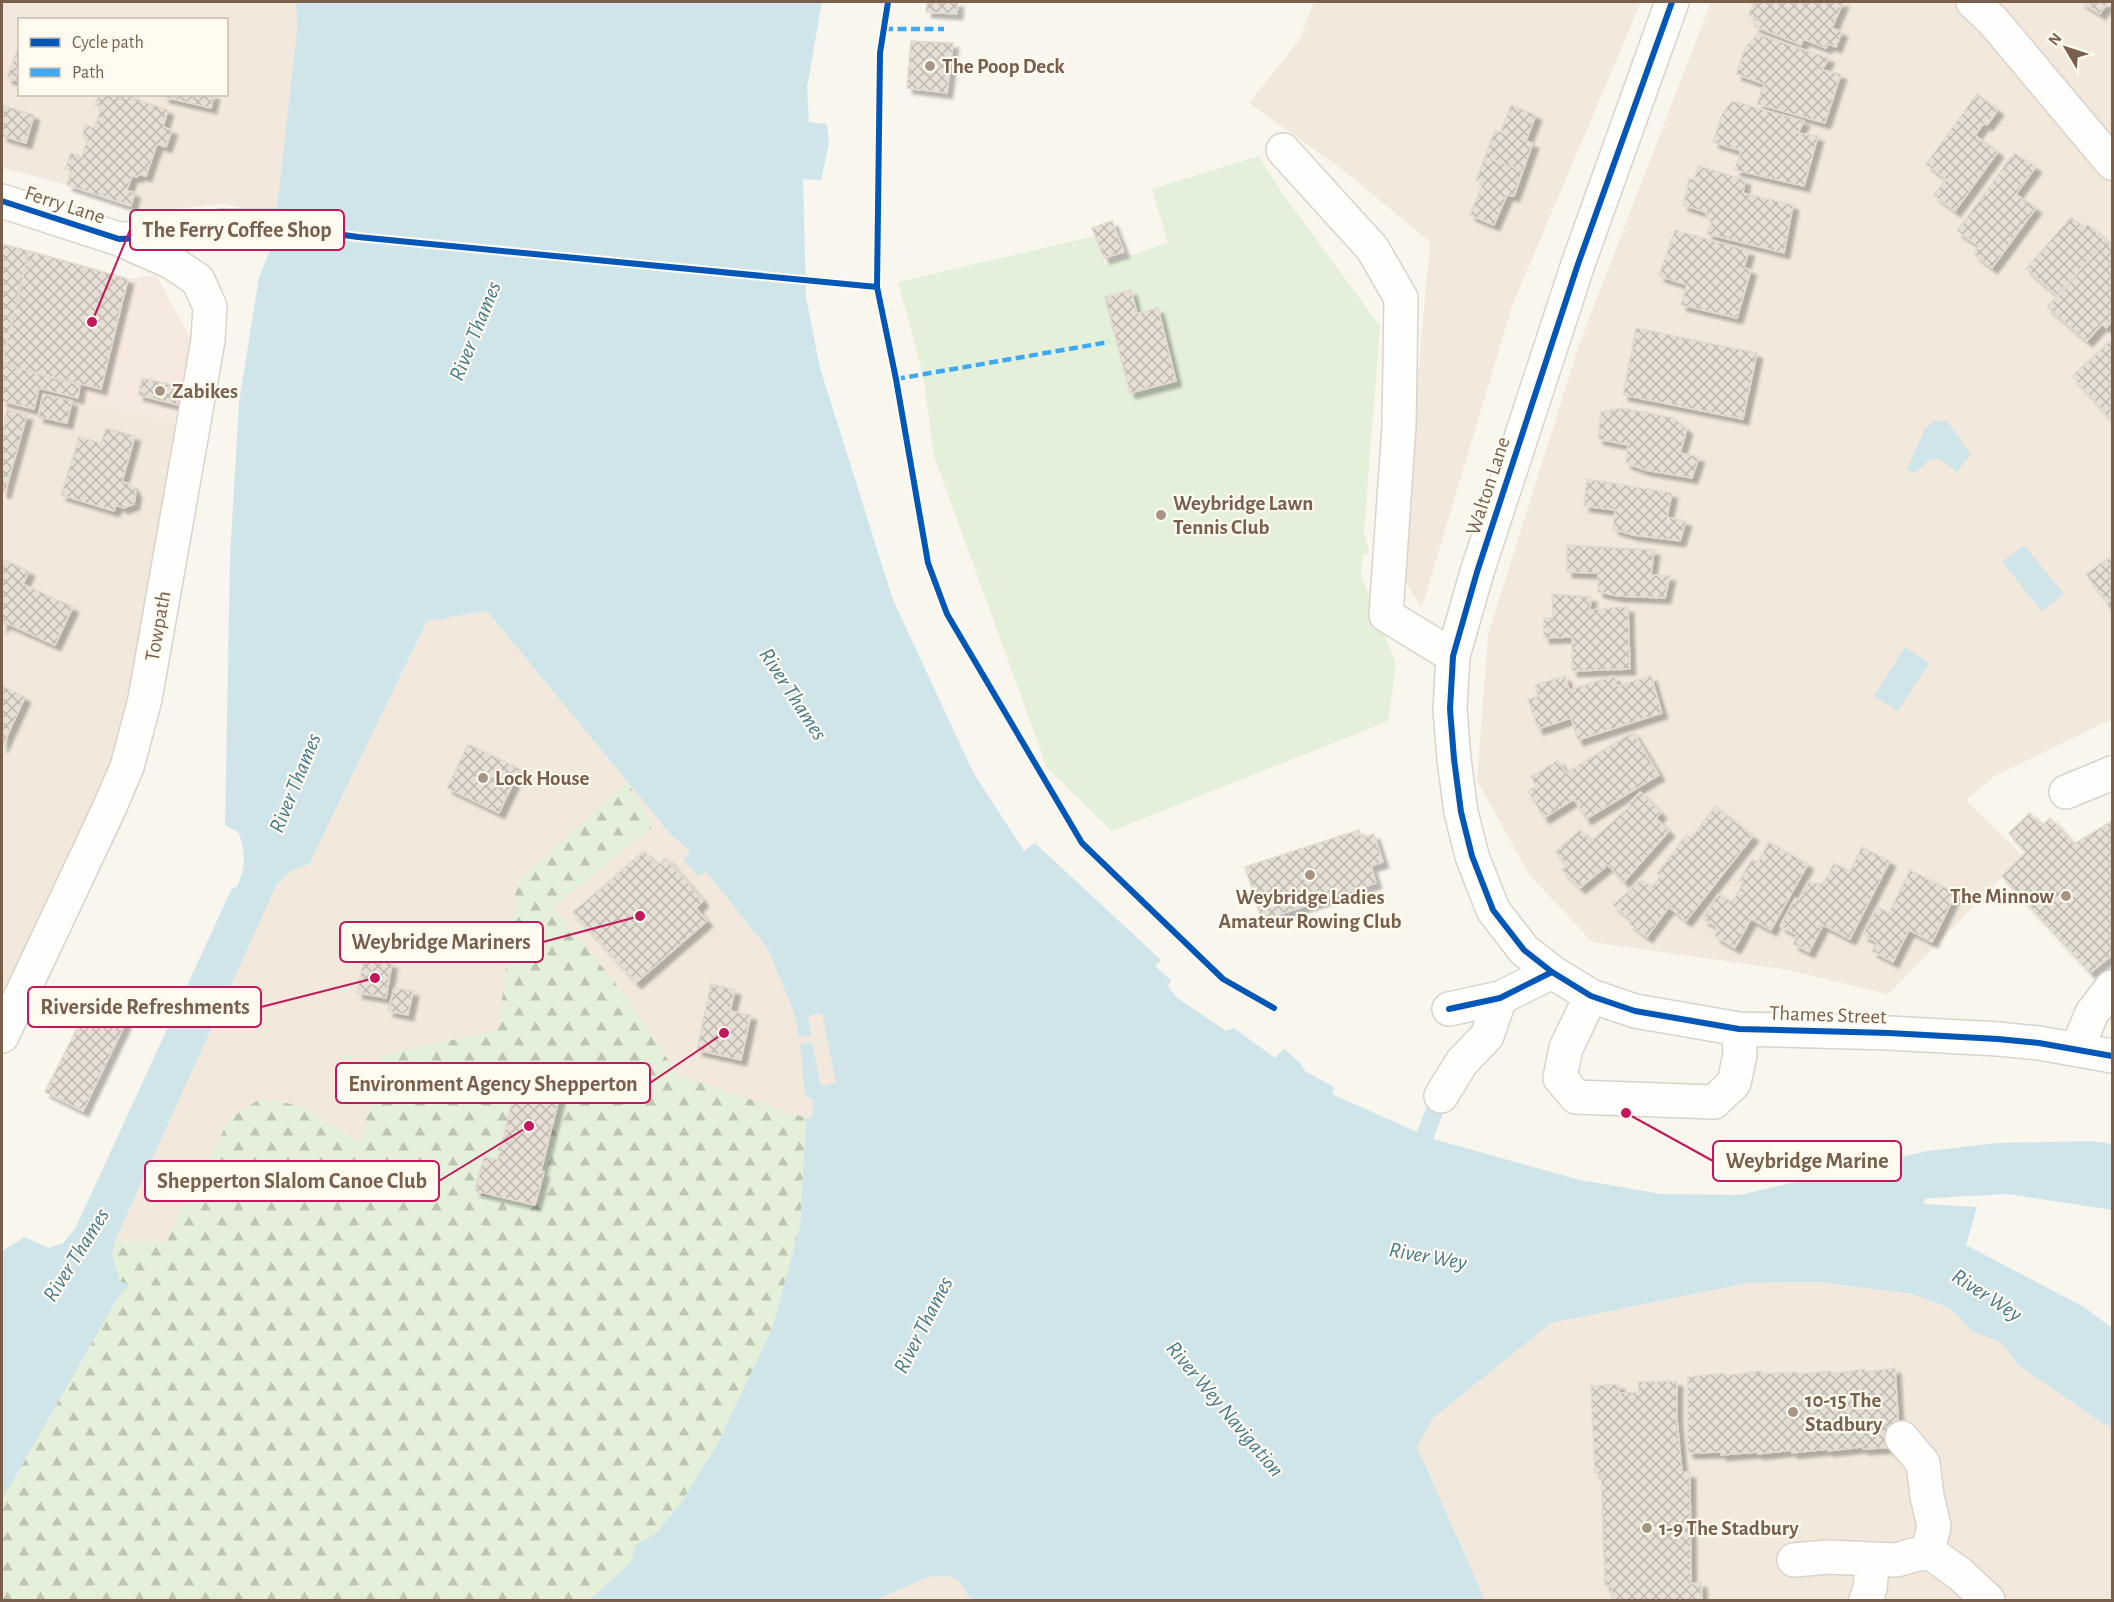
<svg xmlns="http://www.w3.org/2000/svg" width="2114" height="1602" font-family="'Alegreya Sans',sans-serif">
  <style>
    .residential { fill: #f2e9dc; fill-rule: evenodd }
    .commercial { fill: #f6e9df }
    .forest { fill: url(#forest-firs) }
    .garden { fill: #e4f0d9 }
    .water { fill: #cfe5ea }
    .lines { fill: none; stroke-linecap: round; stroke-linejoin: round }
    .ferry { stroke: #457a8c; stroke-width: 1.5; stroke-dasharray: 8 6; stroke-linecap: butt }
    .building { fill: url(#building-cross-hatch); stroke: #e2dad0; stroke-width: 1.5; filter: url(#shadow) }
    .minor-casing { stroke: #d8d3cc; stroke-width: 36 }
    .minor { stroke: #fefefc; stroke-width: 33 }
    .quiet { stroke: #3fa9f5; stroke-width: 4.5; stroke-dasharray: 9 4.5; stroke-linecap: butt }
    .cycleway-casing { stroke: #fffbf1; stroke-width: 10 }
    .cycleway { stroke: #0057b8; stroke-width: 6 }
    .poi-dot { fill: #a69485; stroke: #fffbf1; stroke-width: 2 }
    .labels { text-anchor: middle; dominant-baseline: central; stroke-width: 4.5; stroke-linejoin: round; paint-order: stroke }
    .poi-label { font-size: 21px; font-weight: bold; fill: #79604c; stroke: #fffbf1; text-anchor: start }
    .street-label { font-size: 21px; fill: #79604c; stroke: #fffbf1 }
    .water-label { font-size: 22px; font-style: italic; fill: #457a8c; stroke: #fffbf1 }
    .leader { fill: none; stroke: #c2185b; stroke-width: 2 }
    .callout-dot { fill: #c2185b; stroke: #fffbf1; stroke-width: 2 }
    .callout { fill: #fffbf1; stroke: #c2185b; stroke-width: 2 }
    .callout-label { font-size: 22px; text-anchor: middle; font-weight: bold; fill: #79604c }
  </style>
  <defs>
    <pattern id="forest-firs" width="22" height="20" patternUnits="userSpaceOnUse" patternTransform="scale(1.5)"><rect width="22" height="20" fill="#e4f0d9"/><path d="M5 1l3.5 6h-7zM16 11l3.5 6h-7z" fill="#bec6b2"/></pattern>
    <pattern id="building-cross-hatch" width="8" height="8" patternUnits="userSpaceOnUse" patternTransform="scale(1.5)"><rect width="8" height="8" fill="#e6dfd5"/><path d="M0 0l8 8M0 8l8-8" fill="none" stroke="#bfb8af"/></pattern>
    <filter id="shadow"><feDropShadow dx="5.5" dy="5.5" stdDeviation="1.5" flood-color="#0004"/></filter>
  </defs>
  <rect width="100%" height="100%" fill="#f9f6ee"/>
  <path class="residential" d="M2 2H296L297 30 276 215 224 204 142 212 131 206 67 185 2 168ZM20 20H226V94H20Z
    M1314 2H1641L1512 306 1422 607 1400 575 1430 242 1343 170 1249 103 1300 39Z
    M1711 2H2112V719L1995 776 1966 800 2023 856 1888 994 1788 970 1592 942 1528 873 1477 780 1488 635 1579 345Z
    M39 388 193 427 145 699 2 1036V499L8 501Z
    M487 611 672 836 690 852 684 859 698 876 706 870 768 949 794 1013 799 1037 807 1016 822 1012 836 1083 821 1086 812 1042 805 1096 813 1099 812 1119 806 1118 631 1562 589 1600H2V1500L117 1299 115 1241 277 884 291 871 309 864 427 621Z
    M1818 1282 1912 1294 1950 1308 1973 1332 2001 1342 2017 1364 2102 1423 2112 1427V1600H1485L1417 1447 1433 1418 1551 1323 1748 1283Z
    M950 1576 958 1580 968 1596 973 1600H876L928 1577Z"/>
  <path class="commercial" d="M2 244 128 279 156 275 193 343 178 423 40 389 8 501 2 499Z"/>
  <path class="forest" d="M627 782 654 826 553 907 626 996 678 1075 806 1118 800 1226 772 1329 717 1445 679 1506 655 1534 636 1545 631 1562 588 1600H2V1500L117 1299 129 1285 120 1281 112 1255 115 1241 165 1242 230 1118 260 1099 298 1105 360 1141 383 1055 498 1030 517 882Z"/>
  <path class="garden" d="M1259 156 1282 193 1380 326 1364 533 1370 553 1363 555 1361 575 1396 664 1388 721 1112 831 1047 768 934 456 923 374 898 282 1095 236 1105 264 1168 243 1152 189Z"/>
  <path class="water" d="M296 2H822L807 87 809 122 827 124 829 143 821 180 803 179 806 297 820 368 893 600 973 772 1024 851 1035 843 1161 960 1155 966 1171 980 1168 986 1176 997 1226 1031 1234 1028 1275 1058 1284 1049 1300 1063 1305 1071 1334 1087 1332 1094 1417 1132 1427 1106 1443 1113 1433 1139 1580 1180 1661 1194 1740 1195 1927 1151 1997 1143 2092 1141 2112 1144V1210L2007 1194 1933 1198 1925 1199 1924 1204 1977 1207 1966 1245 2084 1307 2112 1328V1427L2102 1423 2017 1364 2001 1342 1973 1332 1950 1308 1912 1294 1818 1282 1748 1283 1551 1323 1433 1418 1417 1447 1485 1600H973L968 1596 958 1580 949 1576 928 1577 876 1600H589L631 1562 636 1545 655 1534 679 1506 717 1445 772 1329 800 1226 806 1118H812L813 1099 805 1096 800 1044 812 1042 821 1086 836 1083 822 1013 808 1016 811 1036 799 1037 794 1013 768 949 706 871 698 876 683 859 690 851 672 836 487 611 427 621 309 864 291 871 277 884 115 1241 112 1255 120 1281 129 1285 117 1299 2 1500V1251L25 1237 49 1248 63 1243 75 1229 232 888 237 887C246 864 246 856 239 833L225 825 230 558 239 402 259 277 280 226 276 215 297 30Z
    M1934 421H1947L1971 454 1957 472C1936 456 1934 453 1915 474L1907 469 1925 429Z
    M2024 545 2064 594 2042 611 2002 562Z
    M1905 647 1929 663 1898 711 1874 696Z"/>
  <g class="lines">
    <path class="ferry" d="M358 237 811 281"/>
  </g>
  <path class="building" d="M927 2H958L957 14 926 12Z
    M1754 2H1843L1832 28 1842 32 1836 47 1828 44 1826 48 1803 39 1801 45 1754 26 1757 18 1749 15Z
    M2081 2H2108L2100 14Z
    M1758 34 1829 58 1822 70 1841 74 1825 123 1757 104 1764 84 1736 74 1746 46Z
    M911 41 953 43 947 93 907 88Z
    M19 45H20V81L7 78Z
    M99 94H132L133 98 168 110 163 127 172 130 166 147 157 144 146 176 139 174 137 177 132 176 127 190 135 193 131 206 67 185 71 171 65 169 71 153 82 157 87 140 82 136 86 125 94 128 102 107 95 105Z
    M164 94H214L211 108 164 97Z
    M1977 94 1998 110 1987 125 1984 123 1975 135 1998 152 1955 211 1934 195 1946 179 1926 164Z
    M1732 101 1804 121 1798 133 1818 136 1804 186 1735 170 1741 151 1713 142 1722 114Z
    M2 105 34 115 26 143 2 136Z
    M1511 105 1536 115 1526 141 1533 143 1523 171 1485 157 1495 130 1501 132Z
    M2014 153 2036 167 2016 194 2036 208 1992 268 1974 254 1979 246 1957 231Z
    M1485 157 1523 171 1514 196 1507 195 1494 225 1470 215 1483 183 1476 180Z
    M1699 166 1745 180 1743 193 1793 205 1784 253 1707 234 1711 223 1705 212 1683 205 1689 179H1694Z
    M2071 217 2084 228 2087 224 2106 240 2058 296 2026 269Z
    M1112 221 1124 252 1104 258 1092 228Z
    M1675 230 1749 251 1744 267 1751 270 1737 318 1681 305 1687 285 1659 276Z
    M2106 240 2112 246V321L2106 328 2102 324 2087 341 2047 307Z
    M2 244 29 251 2 360Z
    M29 251 128 279 101 389 2 364Z
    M1131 290 1137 314 1158 308 1176 381 1130 393 1105 297Z
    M1636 328 1757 353 1743 419 1623 395Z
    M2112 339V421L2072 376Z
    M2 364 80 385 78 398 39 388 34 409 2 401Z
    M142 378 182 387 178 405 138 395Z
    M43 394 72 401 67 423 38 417Z
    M1622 408 1673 418 1687 429 1680 453 1699 457 1692 478 1645 470 1626 463 1628 445 1598 439 1601 412Z
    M7 410 27 415 5 493 2 492V427H4Z
    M106 428 135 436 122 482 131 484 136 492 134 504 124 508 116 505 114 511 61 495 79 437 101 443Z
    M1587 479 1672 493 1667 517 1686 521 1680 541 1633 535 1613 529 1615 510 1584 506Z
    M1567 545 1654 550 1651 575 1670 576 1665 598 1618 596 1598 592V573L1567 572Z
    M2110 557 2112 561V600L2107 604 2086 574Z
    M5 560 29 571 23 584 73 607 55 645 4 622 2 628V569Z
    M1552 594 1591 597 1590 610 1628 607 1630 669 1572 671V637L1544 638V618H1553Z
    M1565 676 1569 690 1614 676 1617 686 1651 676 1662 713 1578 740 1571 718 1538 729 1528 699 1538 696 1535 685Z
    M2 686 25 697 2 747Z
    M1633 732 1659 775 1586 819 1574 799 1544 818 1528 791 1536 786 1531 777 1558 760 1566 773Z
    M468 744 520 769 499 813 447 788Z
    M1640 792 1661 813 1656 818 1669 831 1624 882 1608 865 1580 888 1562 870 1567 865 1555 852 1580 830 1591 841 1630 806 1628 804Z
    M1715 806 1753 836 1686 921 1669 907 1647 937 1629 923 1632 920 1613 905 1641 880 1652 887 1660 877 1657 874 1686 835 1691 838Z
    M2030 813 2042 826 2050 818 2074 844 2112 821V955L2090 973 2002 876 2026 852 2009 833Z
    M1359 830 1362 838 1374 834 1383 862 1371 866 1376 883 1262 920 1245 867Z
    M1769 842 1808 864 1771 930 1751 919 1735 948 1715 936 1716 926 1703 919 1718 894 1732 902 1743 883 1739 881 1752 859 1758 862Z
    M1862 847 1890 861 1850 939 1823 925 1809 952 1793 944 1797 935 1780 926 1795 898 1799 900 1808 882 1823 884 1834 863 1850 871Z
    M644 851 657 866 666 858 703 901 696 908 707 921 636 983 573 912Z
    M1910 870 1956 893 1932 942 1909 930 1893 962 1872 951 1877 942 1863 935 1877 907 1889 913Z
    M364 958 392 963 386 998 357 993Z
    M711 984 735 990 730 1011 751 1015 741 1060 697 1050Z
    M394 988 413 991 408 1015 388 1011Z
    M90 1003 126 1022 83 1111 45 1092Z
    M516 1084 560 1095 541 1171 544 1172 535 1205 475 1191 484 1157 498 1160Z
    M1895 1368 1900 1447 1863 1449 1862 1447 1828 1451V1449L1792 1453V1450L1758 1454V1452L1721 1455V1452L1688 1453V1377L1724 1373V1376L1761 1371V1374L1797 1372V1374L1831 1371V1374L1865 1369V1372Z
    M1677 1381V1419L1682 1472 1690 1473 1691 1584 1701 1582 1702 1600H1612V1586L1605 1585 1601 1474 1595 1473 1591 1386 1619 1384V1393L1639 1392 1638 1382Z"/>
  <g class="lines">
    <defs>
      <path id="minor" d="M1672 2 1578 264 1477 572 1453 656 1450 709 1454 759 1461 812 1472 856 1493 910 1524 950 1552 972 1591 996 1635 1011 1739 1029 1889 1033 1998 1039 2039 1043 2112 1056
        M1973 2 1994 22 2112 163
        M1283 150 1372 248 1401 298 1399 426 1386 615 1453 656
        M2 201 119 239 171 262 198 280 210 307 208 340 193 427 145 699 127 767 108 811 2 1036
        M124 239 169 237 221 226H280
        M2066 792 2112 773
        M1591 996 1566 1048 1560 1078 1576 1097 1714 1102 1734 1083 1740 1055 1739 1029
        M1449 1009 1500 998 1552 972
        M2077 1049 2092 1013 2112 987
        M1441 1096 1462 1062 1487 1036 1500 998
        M1902 1438 1923 1463 1927 1496 1934 1526 1928 1551
        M1794 1560 1828 1557 1896 1560 1928 1551 1960 1574 1988 1600
        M1866 1600 1870 1588 1873 1559"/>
    </defs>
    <use href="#minor" class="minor-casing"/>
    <use href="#minor" class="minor"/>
    <path class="quiet" d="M884 29H944
      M896 379 1109 342"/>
    <defs>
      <path id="cycleway" d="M888 2 880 53 877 287 896 379 928 563 947 614 1082 843 1223 979 1274 1008
        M1672 2 1578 264 1477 572 1453 656 1450 709 1454 759 1461 812 1472 856 1493 910 1524 950 1552 972 1591 996 1635 1011 1739 1029 1889 1033 1998 1039 2039 1043 2112 1056
        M2 201 119 239 169 237 221 226H280L358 237 877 287
        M1449 1009 1500 998 1552 972"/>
    </defs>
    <use href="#cycleway" class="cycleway-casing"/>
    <use href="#cycleway" class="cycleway"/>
  </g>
  <g class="poi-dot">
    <circle cx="930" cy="66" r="6"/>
    <circle cx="160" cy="391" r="6"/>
    <circle cx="1161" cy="515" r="6"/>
    <circle cx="483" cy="778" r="6"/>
    <circle cx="1310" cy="875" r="6"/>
    <circle cx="2066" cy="896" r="6"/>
    <circle cx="1793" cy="1412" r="6"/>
    <circle cx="1647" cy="1528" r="6"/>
  </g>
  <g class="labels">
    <g class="poi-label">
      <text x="942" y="66">The Poop Deck</text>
      <text x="172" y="391">Zabikes</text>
      <text x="1173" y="503">Weybridge Lawn<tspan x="1173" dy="24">Tennis Club</tspan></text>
      <text x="495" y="778">Lock House</text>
      <text x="2054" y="896" text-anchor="end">The Minnow</text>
      <text x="1310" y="897" text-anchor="middle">Weybridge Ladies<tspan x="1310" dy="24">Amateur Rowing Club</tspan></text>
      <text x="1805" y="1400">10-15 The<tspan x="1805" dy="24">Stadbury</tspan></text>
      <text x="1659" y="1528">1-9 The Stadbury</text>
    </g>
    <g class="street-label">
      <text transform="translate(65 205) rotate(18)">Ferry Lane</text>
      <text transform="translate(1488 486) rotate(-72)">Walton Lane</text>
      <text transform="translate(158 626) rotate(-80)">Towpath</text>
      <text transform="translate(1828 1015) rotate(2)">Thames Street</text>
    </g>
    <g class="water-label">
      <text transform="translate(475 331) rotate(-68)">River Thames</text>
      <text transform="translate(793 694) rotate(57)">River Thames</text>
      <text transform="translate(295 783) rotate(-68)">River Thames</text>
      <text transform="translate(76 1255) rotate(-58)">River Thames</text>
      <text transform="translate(1428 1256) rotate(10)">River Wey</text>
      <text transform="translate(1987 1295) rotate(33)">River Wey</text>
      <text transform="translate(923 1325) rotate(-63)">River Thames</text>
      <text transform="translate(1225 1409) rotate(50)">River Wey Navigation</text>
    </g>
  </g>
  <path class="leader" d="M92 322L130 230M640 916L543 942M375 978L261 1007M724 1033L650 1083M1626 1113L1713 1161M529 1126L439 1181"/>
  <g class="callout-dot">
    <circle cx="92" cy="322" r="6"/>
    <circle cx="640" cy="916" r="6"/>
    <circle cx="375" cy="978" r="6"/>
    <circle cx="724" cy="1033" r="6"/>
    <circle cx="1626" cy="1113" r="6"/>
    <circle cx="529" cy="1126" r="6"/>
  </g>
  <g class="callout">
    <rect x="130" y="210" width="214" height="40" rx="6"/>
    <rect x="340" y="922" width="203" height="40" rx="6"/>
    <rect x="28" y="987" width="233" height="40" rx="6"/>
    <rect x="336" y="1063" width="314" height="40" rx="6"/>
    <rect x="1713" y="1141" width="188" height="40" rx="6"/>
    <rect x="145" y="1161" width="294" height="40" rx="6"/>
  </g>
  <g class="callout-label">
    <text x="237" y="237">The Ferry Coffee Shop</text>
    <text x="441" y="949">Weybridge Mariners</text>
    <text x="145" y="1014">Riverside Refreshments</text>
    <text x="493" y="1091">Environment Agency Shepperton</text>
    <text x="1807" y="1168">Weybridge Marine</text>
    <text x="292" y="1188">Shepperton Slalom Canoe Club</text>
  </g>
  <rect width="2114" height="1602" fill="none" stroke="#79604c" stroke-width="6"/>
  <rect x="18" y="18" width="210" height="78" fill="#fffbf1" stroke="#c9bdaf" stroke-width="1.5"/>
  <rect x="30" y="38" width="30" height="9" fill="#0057b8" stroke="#c9bdaf" stroke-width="1.5"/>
  <text x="72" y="48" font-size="18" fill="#79604c">Cycle path</text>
  <rect x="30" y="68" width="30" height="9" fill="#3fa9f5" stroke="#c9bdaf" stroke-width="1.5"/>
  <text x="72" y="78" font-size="18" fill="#79604c">Path</text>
  <g transform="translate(2066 48) rotate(309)" stroke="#fffbf1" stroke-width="4.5" paint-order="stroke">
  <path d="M0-4.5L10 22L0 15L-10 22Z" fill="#79604c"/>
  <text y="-9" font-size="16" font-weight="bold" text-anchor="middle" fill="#79604c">N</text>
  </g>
</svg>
